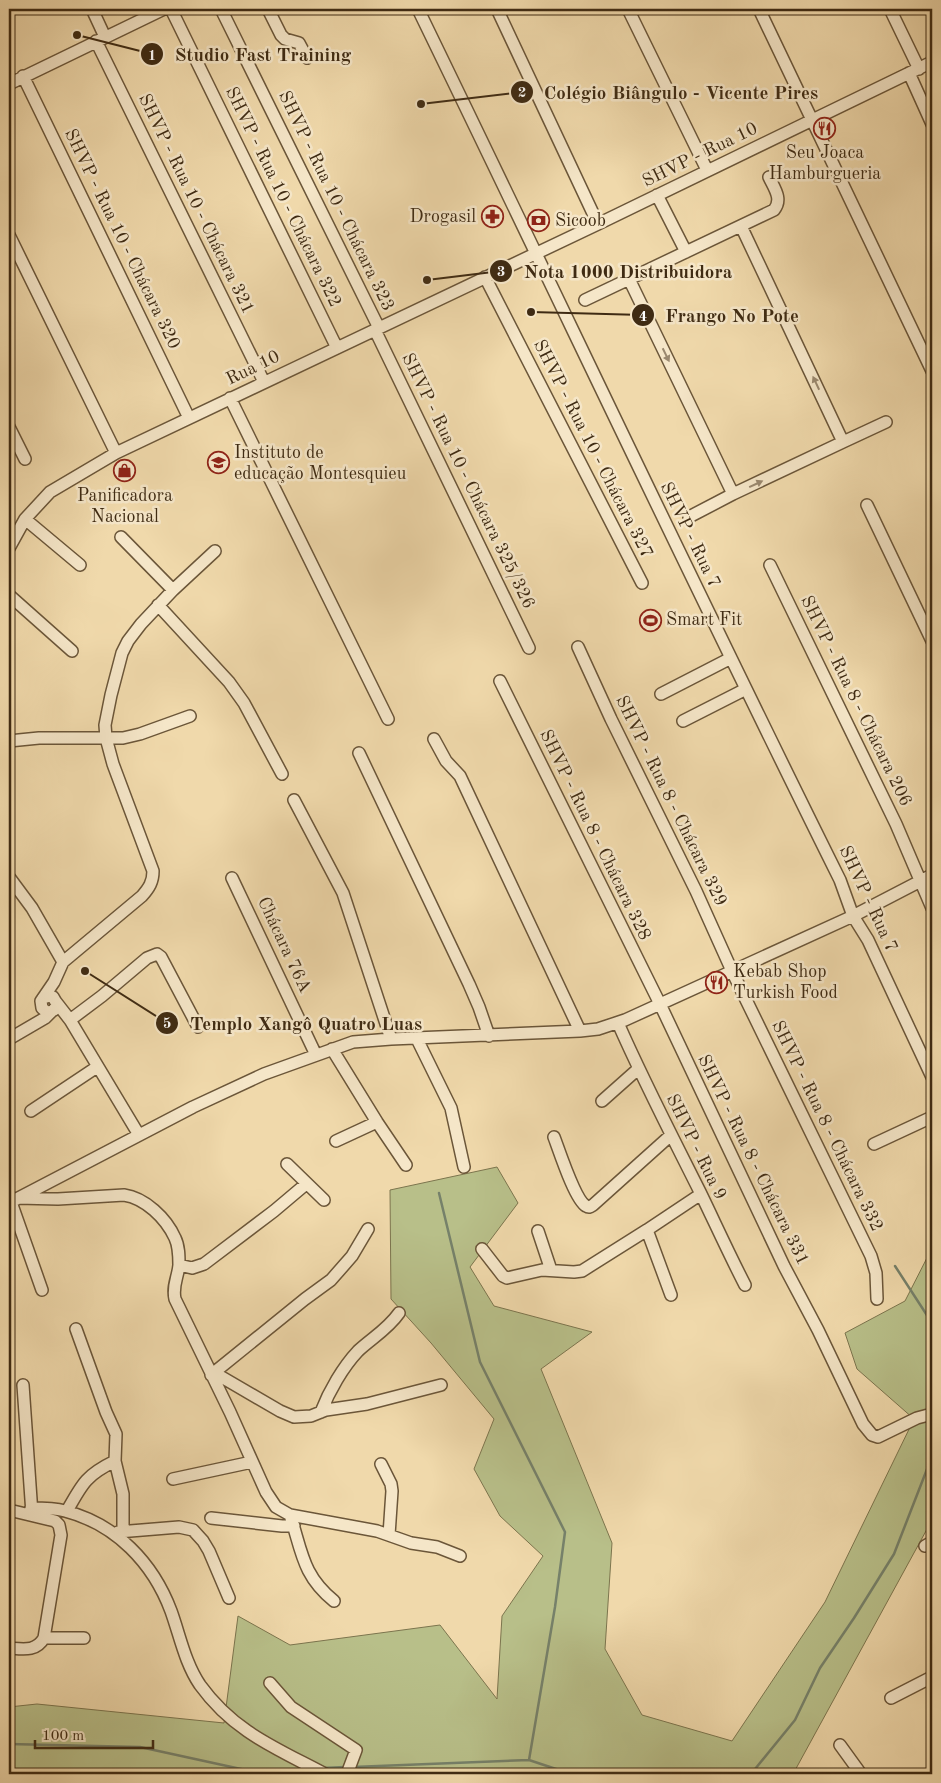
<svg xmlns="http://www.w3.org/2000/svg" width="941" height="1783" font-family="'Old Standard TT',serif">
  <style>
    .green { fill: #b8bf89; stroke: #7c754e }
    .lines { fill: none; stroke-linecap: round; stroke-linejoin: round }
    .stream { stroke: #76816a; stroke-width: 2.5 }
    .minor-casing { stroke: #6b5639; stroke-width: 14 }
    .minor { stroke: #f5e6c8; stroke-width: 11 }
    .oneway { fill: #9a886e }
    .labels { text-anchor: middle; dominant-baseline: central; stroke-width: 5; stroke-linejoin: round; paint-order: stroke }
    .poi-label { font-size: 18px; fill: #3f2b13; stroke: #f5e6c8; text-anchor: start }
    .street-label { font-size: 18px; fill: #3f2b13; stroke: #f5e6c8 }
    .leader { fill: none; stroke: #3f2b13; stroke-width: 2 }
    .callout-dot { fill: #3f2b13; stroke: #f5e6c8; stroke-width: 2 }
    .mark-label { font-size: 15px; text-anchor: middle; font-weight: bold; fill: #fff }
    .callout-label { font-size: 19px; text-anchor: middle; font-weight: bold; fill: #3f2b13; stroke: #f5e6c8; stroke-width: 5; stroke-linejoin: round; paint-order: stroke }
  </style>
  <rect width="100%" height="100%" fill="#f0d9ab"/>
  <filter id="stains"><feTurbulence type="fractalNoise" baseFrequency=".004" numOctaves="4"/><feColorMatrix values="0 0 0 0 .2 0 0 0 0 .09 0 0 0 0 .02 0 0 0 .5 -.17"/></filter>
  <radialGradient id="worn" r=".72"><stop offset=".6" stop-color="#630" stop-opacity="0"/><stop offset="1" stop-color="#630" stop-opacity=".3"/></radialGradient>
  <path class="green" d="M497 1167 518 1203 470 1267 494 1306 592 1332 541 1369 612 1543 605 1649 642 1715 732 1741 825 1602 914 1419 857 1369 845 1333 905 1301 931 1250 932 1251V1520L793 1774H9V1707L37 1704 224 1723 238 1616 290 1645 440 1625 497 1699 502 1616 543 1556 500 1516 474 1469 494 1419 431 1343 391 1299 390 1190Z"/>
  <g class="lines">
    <path class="stream" d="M439 1193 480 1362 565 1532 555 1607 529 1760
      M895 1266 932 1323
      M9 1744 140 1747 250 1771 305 1769
      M353 1767 529 1760 571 1774
      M323 1768 345 1767
      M751 1774 795 1720 820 1668 854 1618 894 1554 929 1464 932 1459"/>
    <defs>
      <path id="minor" d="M92 9 105 37
        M171 9 337 348
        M221 9 379 328
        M268 9 281 35 285 39 299 43 307 58
        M418 9C559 299 696 591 840 880L853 916 868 940 932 1077
        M497 9 598 224
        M628 9 707 170
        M759 9 932 371
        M890 9 919 69
        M96 41 264 382
        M909 73 932 124
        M23 76 189 418
        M9 84 164 9
        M657 195 686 252
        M9 235 116 453
        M485 277 642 583
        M629 279 733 494 843 442 741 226
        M585 300 774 210C783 199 774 188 769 177
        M375 330 529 648
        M230 398 388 719
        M9 427 25 459
        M843 442 886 422
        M867 505 932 641
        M689 517 733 494
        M25 519 80 565
        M121 537 173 590
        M9 548 25 519 50 492 116 453 598 224 932 62
        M770 565 896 824 932 908
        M9 595 72 651
        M158 605 229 682 244 703 282 774
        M578 647 611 719 696 891 732 971 871 1256 876 1273 877 1299
        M500 681 660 1004 784 1266 818 1330 863 1424 872 1435 878 1437 917 1418 932 1414
        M661 694 731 658
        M683 721 746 689
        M434 739 446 761 460 776 580 1031
        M9 741 39 738H123L140 734 190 716
        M359 753 469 984 479 1007 489 1036
        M294 800 343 893 391 1039
        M9 877 32 908 63 962
        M232 878 316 1055
        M43 998 50 996 53 997 57 1004 54 1010C49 1013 46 1012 42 1008L41 1001 54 982 63 962 142 896C149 888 153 882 153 871L113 764 106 738 105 725 111 695 122 653 128 641 141 624 173 590 215 551
        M56 1002 70 1020 139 1135
        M70 1020 102 996 147 958 157 954 161 957 198 1027
        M618 1023C643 1080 672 1136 700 1192 715 1223 729 1254 745 1285
        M9 1039 45 1018 51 1012
        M417 1039 451 1108 464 1167
        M332 1049 377 1122 406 1165
        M602 1101 638 1069
        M31 1111 97 1067
        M554 1137C559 1150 575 1200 586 1206 589 1208 590 1207 593 1205L671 1135
        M336 1141 377 1122
        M874 1144 932 1117
        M287 1164 324 1200
        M18 1198 58 1199 124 1195C145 1198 166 1218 175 1238 179 1246 179 1256 179 1265 178 1277 172 1286 175 1299L230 1412 266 1492 276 1507 290 1515 377 1531 411 1543 437 1547 460 1556
        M11 1202 42 1290
        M9 1203 193 1107 264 1074 353 1042 391 1039 580 1031 598 1029 625 1020 853 916 932 875
        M647 1230 671 1295
        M538 1231 551 1270
        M482 1249 503 1276 507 1278 542 1270 574 1272 582 1271 647 1230 701 1194
        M179 1265 192 1268 204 1264 274 1211 306 1184
        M76 1329 106 1412 116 1434 115 1461 123 1494V1532
        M213 1372 280 1411 294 1417 311 1416 326 1410 367 1404 441 1385
        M211 1375 305 1299 331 1280 352 1256 368 1229
        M23 1385 32 1514
        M321 1412C329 1391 343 1367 358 1351 372 1338 388 1329 399 1313
        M381 1464 391 1484 392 1491 389 1535
        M173 1479 252 1462
        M31 1508C43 1508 54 1508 65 1511 116 1524 153 1563 171 1611 180 1636 185 1663 200 1685 234 1732 276 1748 325 1774
        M9 1510 55 1521 59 1525 61 1535 44 1638C36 1652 23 1649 9 1648
        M67 1511C82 1484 86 1475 115 1461
        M290 1515C302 1551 302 1575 334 1601
        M211 1518 282 1526H294
        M118 1532 179 1527 193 1530 203 1541 209 1551 229 1598
        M925 1546 932 1542
        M44 1638H84
        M270 1683 291 1707 356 1750 347 1774
        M891 1698 932 1677
        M840 1745 861 1774"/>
    </defs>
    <use href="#minor" class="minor-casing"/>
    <use href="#minor" class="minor"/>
  </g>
  <defs><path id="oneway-solid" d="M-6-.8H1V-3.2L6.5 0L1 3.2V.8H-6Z" transform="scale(1.25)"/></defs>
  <g class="oneway">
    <use href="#oneway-solid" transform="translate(666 355) rotate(64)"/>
    <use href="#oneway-solid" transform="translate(816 383) rotate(-115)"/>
    <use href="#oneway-solid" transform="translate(756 484) rotate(-25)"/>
  </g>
  <defs>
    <symbol id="restaurant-ring" viewBox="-11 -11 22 22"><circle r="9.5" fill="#f5e6c8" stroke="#8f2418" stroke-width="1.5"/><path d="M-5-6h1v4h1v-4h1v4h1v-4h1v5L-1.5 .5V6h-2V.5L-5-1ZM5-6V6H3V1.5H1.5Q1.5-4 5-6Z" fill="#8f2418"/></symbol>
    <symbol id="pharmacy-ring" viewBox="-11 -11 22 22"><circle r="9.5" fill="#f5e6c8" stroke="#8f2418" stroke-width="1.5"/><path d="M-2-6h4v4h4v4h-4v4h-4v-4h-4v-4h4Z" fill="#8f2418"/></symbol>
    <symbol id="bank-ring" viewBox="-11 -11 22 22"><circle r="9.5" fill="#f5e6c8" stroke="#8f2418" stroke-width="1.5"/><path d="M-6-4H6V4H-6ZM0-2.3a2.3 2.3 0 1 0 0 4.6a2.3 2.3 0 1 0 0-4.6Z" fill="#8f2418"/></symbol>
    <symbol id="school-ring" viewBox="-11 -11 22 22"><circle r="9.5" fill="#f5e6c8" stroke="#8f2418" stroke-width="1.5"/><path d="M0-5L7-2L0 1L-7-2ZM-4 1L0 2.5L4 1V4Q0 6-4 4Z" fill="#8f2418"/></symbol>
    <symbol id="shop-ring" viewBox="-11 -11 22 22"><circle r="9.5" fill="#f5e6c8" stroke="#8f2418" stroke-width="1.5"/><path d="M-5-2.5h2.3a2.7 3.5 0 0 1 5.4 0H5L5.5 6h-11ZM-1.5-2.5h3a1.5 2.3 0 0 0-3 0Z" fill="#8f2418"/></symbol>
    <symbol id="stadium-ring" viewBox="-11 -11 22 22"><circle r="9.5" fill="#f5e6c8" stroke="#8f2418" stroke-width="1.5"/><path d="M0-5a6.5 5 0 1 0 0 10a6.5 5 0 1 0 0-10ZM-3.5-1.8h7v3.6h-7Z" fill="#8f2418"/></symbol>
  </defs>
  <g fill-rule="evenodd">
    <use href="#restaurant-ring" x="812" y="116" width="25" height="25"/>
    <use href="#pharmacy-ring" x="480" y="204" width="25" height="25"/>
    <use href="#bank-ring" x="526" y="208" width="25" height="25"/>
    <use href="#school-ring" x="206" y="450" width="25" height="25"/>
    <use href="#shop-ring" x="112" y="458" width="25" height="25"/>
    <use href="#stadium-ring" x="638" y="608" width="25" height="25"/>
    <use href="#restaurant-ring" x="704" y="970" width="25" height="25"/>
  </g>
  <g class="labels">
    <g class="poi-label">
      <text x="825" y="153" text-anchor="middle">Seu Joaca<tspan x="825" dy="21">Hamburgueria</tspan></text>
      <text x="476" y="217" text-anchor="end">Drogasil</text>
      <text x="555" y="221">Sicoob</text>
      <text x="234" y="453">Instituto de<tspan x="234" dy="21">educação Montesquieu</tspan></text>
      <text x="125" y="496" text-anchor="middle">Panificadora<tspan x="125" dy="21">Nacional</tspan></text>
      <text x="666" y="620">Smart Fit</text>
      <text x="733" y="972">Kebab Shop<tspan x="733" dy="21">Turkish Food</tspan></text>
    </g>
    <g class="street-label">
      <text transform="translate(700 155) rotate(-26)">SHVP - Rua 10</text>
      <text transform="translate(283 197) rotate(64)">SHVP - Rua 10 - Chácara 322</text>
      <text transform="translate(336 201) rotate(64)">SHVP - Rua 10 - Chácara 323</text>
      <text transform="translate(196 204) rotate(64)">SHVP - Rua 10 - Chácara 321</text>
      <text transform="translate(122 239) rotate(64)">SHVP - Rua 10 - Chácara 320</text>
      <text transform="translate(253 368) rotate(-26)">Rua 10</text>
      <text transform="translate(593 449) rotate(63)">SHVP - Rua 10 - Chácara 327</text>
      <text transform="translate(468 481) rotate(64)">SHVP - Rua 10 - Chácara 325/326</text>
      <text transform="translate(690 535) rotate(64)">SHVP - Rua 7</text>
      <text transform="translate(856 701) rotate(64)">SHVP - Rua 8 - Chácara 206</text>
      <text transform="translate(671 801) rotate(64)">SHVP - Rua 8 - Chácara 329</text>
      <text transform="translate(595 835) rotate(64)">SHVP - Rua 8 - Chácara 328</text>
      <text transform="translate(868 899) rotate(65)">SHVP - Rua 7</text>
      <text transform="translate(284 945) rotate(65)">Chácara 76A</text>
      <text transform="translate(827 1126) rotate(64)">SHVP - Rua 8 - Chácara 332</text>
      <text transform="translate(696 1147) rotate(64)">SHVP - Rua 9</text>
      <text transform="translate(753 1160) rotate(64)">SHVP - Rua 8 - Chácara 331</text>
    </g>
  </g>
  <path class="leader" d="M77 35L152 54M421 104L522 92M427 280L501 271M531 312L643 315M85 971L167 1023"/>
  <g class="callout-dot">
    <circle cx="77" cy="35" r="5"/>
    <circle cx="421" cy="104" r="5"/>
    <circle cx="427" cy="280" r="5"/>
    <circle cx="531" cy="312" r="5"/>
    <circle cx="85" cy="971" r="5"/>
    <circle cx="152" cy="54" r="12"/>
    <circle cx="522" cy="92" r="12"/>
    <circle cx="501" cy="271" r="12"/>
    <circle cx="643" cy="315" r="12"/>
    <circle cx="167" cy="1023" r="12"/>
  </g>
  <g class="mark-label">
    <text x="152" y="60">1</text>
    <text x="522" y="97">2</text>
    <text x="501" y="276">3</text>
    <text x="643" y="321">4</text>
    <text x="167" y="1028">5</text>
  </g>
  <g class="callout-label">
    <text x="263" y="61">Studio Fast Training</text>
    <text x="681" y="99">Colégio Biângulo - Vicente Pires</text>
    <text x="628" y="278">Nota 1000 Distribuidora</text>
    <text x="732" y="322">Frango No Pote</text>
    <text x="306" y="1030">Templo Xangô Quatro Luas</text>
  </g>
  <rect width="941" height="1783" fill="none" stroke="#f0d9ab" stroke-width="30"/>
  <rect x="10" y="10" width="921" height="1763" fill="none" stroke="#3f2b13" stroke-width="2.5"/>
  <rect x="15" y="15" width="911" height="1753" fill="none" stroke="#3f2b13"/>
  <path d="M35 1740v8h118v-8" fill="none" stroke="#3f2b13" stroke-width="2.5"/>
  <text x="42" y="1740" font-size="15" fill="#3f2b13" stroke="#f5e6c8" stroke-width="4" paint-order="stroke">100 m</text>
  <rect width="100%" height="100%" filter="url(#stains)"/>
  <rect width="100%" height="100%" fill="url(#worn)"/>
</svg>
